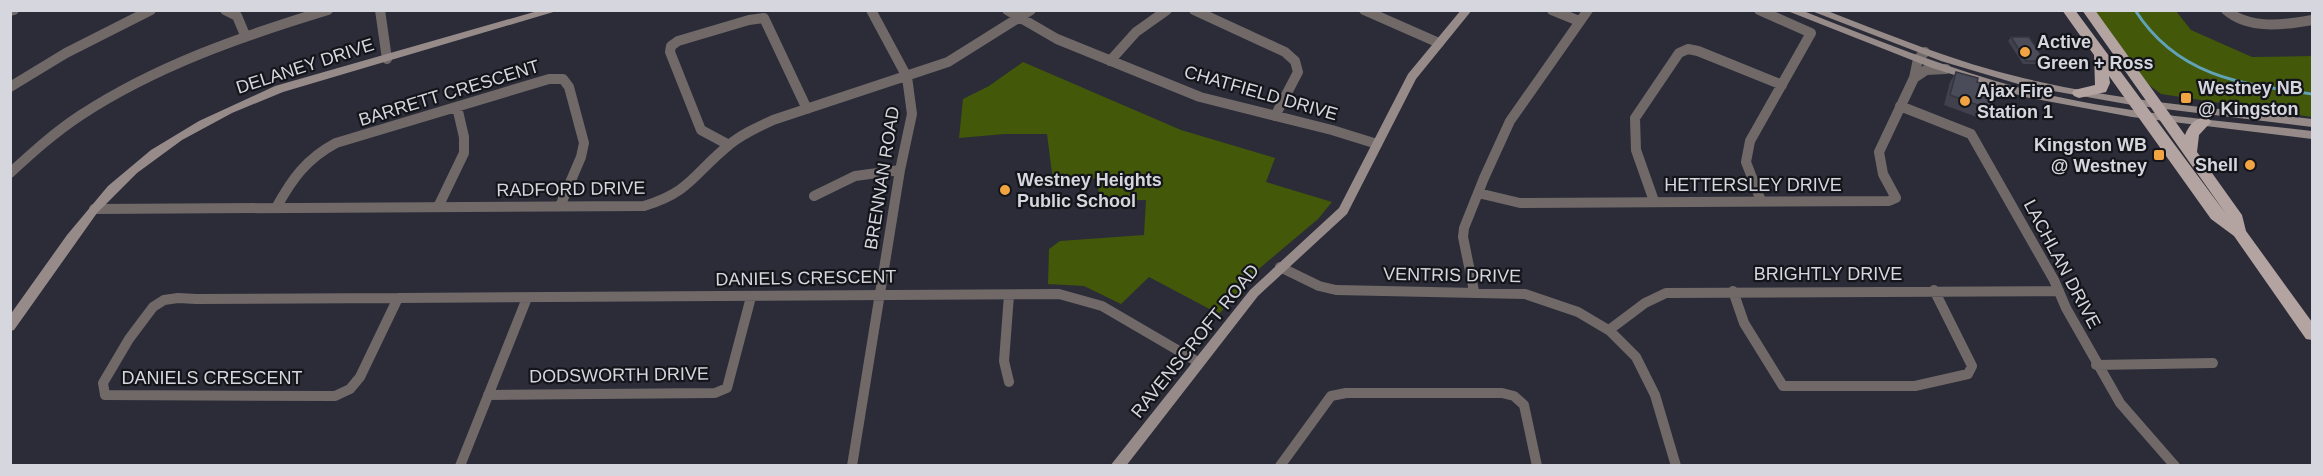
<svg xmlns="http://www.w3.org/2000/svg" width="2323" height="476" font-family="Arial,sans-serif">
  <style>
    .green { fill: #435809 }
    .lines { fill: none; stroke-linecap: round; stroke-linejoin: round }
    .stream { stroke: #60a2b8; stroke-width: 3 }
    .street { stroke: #706968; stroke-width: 10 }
    .secondary { fill: #968b89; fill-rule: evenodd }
    .primary { fill: #b3a4a2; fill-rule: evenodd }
    .wall { fill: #40414d }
    .building { fill: #4b4c59; stroke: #34353e; stroke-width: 1.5 }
    .poi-dot { fill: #f3a442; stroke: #14151a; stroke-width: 2 }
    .labels { text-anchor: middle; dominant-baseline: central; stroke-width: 4.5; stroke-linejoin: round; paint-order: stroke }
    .poi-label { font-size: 18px; font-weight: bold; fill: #d6d6de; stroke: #14151a; text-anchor: start }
    .street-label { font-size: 18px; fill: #d6d6de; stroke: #14151a }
  </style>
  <rect width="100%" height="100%" fill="#2b2c38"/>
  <path class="green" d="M2095 11H2176L2191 30 2252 57 2312 56V117L2161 94 2149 85Z
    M1023 62 1181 130 1275 158 1266 182 1332 202 1318 219 1261 267 1219 314 1149 277 1121 304 1084 286 1048 284 1049 249 1060 241 1144 235 1146 200 1098 201 1099 178 1053 181 1047 134H1005L959 138 963 99 989 86Z"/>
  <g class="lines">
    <path class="stream" d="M2135 10C2177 76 2240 84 2312 94"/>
    <path class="street" d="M225 10 237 16 245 35
      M380 10 387 59
      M1007 10 1057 39 1200 97 1332 130 1377 144
      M1194 10 1285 52 1295 61 1298 72 1275 116
      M1364 10 1439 43
      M1552 10 1579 21
      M1759 10 1811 33 1750 141 1746 162 1761 201
      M2226 10C2249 30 2284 25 2312 20
      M10 11 14 10
      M1110 61 1136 32 1167 10
      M1914 78 1926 70 1946 69
      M10 87 66 53 151 10
      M1900 106 1971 134 2054 280 2066 308 2120 403 2175 466
      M729 145 701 130 670 52 671 46 678 41 749 20 764 18 807 109
      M10 173C33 152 55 132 81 115 156 66 242 36 328 10
      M1478 193 1520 203 1889 201 1896 198 1883 174 1879 152 1914 78 1918 59 1925 52
      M814 196 855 176 900 170
      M1654 201 1636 150 1635 118 1679 53 1688 49 1698 51 1782 85
      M438 207 464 153V137L457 107
      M276 208C292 179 306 159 336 143L549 79H563L569 87 584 143 581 157 560 206
      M94 209 644 206C691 192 694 173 729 145 742 134 758 127 773 120L948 62 1031 10
      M1280 267 1319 286 1336 290 1525 294 1578 312 1610 331 1636 357 1655 395 1676 466
      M1474 291 1463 237 1464 228 1484 178 1510 121 1588 10
      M1733 291 1744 323 1783 386H1915L1968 374 1972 366 1934 290
      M1009 295 1004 361 1009 382
      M178 298 196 299 398 298 360 377 350 389 335 396 105 395 103 383 129 339 153 307 164 300Z
      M398 298 1059 294 1102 306 1198 362
      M1609 330 1645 303 1666 293 2059 291
      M2096 365 2213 363
      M488 395 715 393 727 388 751 297
      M460 466 527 298
      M852 466 900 170 912 114 907 77 871 10
      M1280 466 1331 396 1346 393H1502L1514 396 1524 405 1537 466"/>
    <path class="secondary" d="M541 10H560L283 92 232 113 182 140 137 173 97 213 14 330 10 331V315L67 235 108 186 151 150 199 121 275 86Z
      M1461 10H1472L1416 79 1347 214 1258 296 1126 466H1110L1250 290 1339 208 1408 74Z
      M1785 10H1801C1874 39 1948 69 2024 89 2118 113 2216 120 2312 131V139L2132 117 2025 97 1932 68Z
      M1809 10H1825C1890 35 1955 62 2023 78 2118 101 2216 108 2312 119V127L2132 105 2025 86 1941 61Z"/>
    <path class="primary" d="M2062 10H2075L2226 214 2082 10H2095L2185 135C2189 125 2197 115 2209 119L2211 122 2199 135 2197 152 2242 215 2246 231 2312 322V340L2306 339 2234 236 2211 219 2109 76 2110 83 2106 92 2079 98 2074 96 2072 93 2074 90 2095 85 2094 55Z"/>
  </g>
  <path class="wall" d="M2011 37 2045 61 2042 64H2023L2008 41Z
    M1956 72 1977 82 1992 110 1985 120 1944 105 1950 82Z"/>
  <path class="building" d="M2011 37H2029L2045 61H2026Z
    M1956 72 1978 78 1977 82 1996 88 1992 110 1950 95Z"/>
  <g class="poi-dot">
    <circle cx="2025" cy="52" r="6"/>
    <rect x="2180" y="92" width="12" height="12" rx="3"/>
    <circle cx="1965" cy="101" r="6"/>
    <rect x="2153" y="149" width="12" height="12" rx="3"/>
    <circle cx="2250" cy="165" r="6"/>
    <circle cx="1005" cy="190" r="6"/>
  </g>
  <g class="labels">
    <g class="poi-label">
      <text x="2037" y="42">Active<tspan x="2037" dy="21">Green + Ross</tspan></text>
      <text x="2198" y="88">Westney NB<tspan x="2198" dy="21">@ Kingston</tspan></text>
      <text x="1977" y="91">Ajax Fire<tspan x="1977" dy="21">Station 1</tspan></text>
      <text x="2147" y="145" text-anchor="end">Kingston WB<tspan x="2147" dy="21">@ Westney</tspan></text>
      <text x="2238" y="165" text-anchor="end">Shell</text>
      <text x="1017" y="180">Westney Heights<tspan x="1017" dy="21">Public School</tspan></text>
    </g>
    <g class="street-label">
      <text transform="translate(305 66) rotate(-18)">DELANEY DRIVE</text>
      <text transform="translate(449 93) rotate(-17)">BARRETT CRESCENT</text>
      <text transform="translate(1261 93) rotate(16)">CHATFIELD DRIVE</text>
      <text transform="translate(882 178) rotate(-81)">BRENNAN ROAD</text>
      <text x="1753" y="185">HETTERSLEY DRIVE</text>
      <text transform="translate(571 189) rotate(-1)">RADFORD DRIVE</text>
      <text transform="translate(2062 264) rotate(62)">LACHLAN DRIVE</text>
      <text x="1828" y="274">BRIGHTLY DRIVE</text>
      <text transform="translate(1452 275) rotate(1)">VENTRIS DRIVE</text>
      <text transform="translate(806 278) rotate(-1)">DANIELS CRESCENT</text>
      <text transform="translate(1195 341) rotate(-51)">RAVENSCROFT ROAD</text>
      <text transform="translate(619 375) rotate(-1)">DODSWORTH DRIVE</text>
      <text x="212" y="378">DANIELS CRESCENT</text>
    </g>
  </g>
  <rect width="2323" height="476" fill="none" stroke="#d6d6de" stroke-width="24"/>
</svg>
